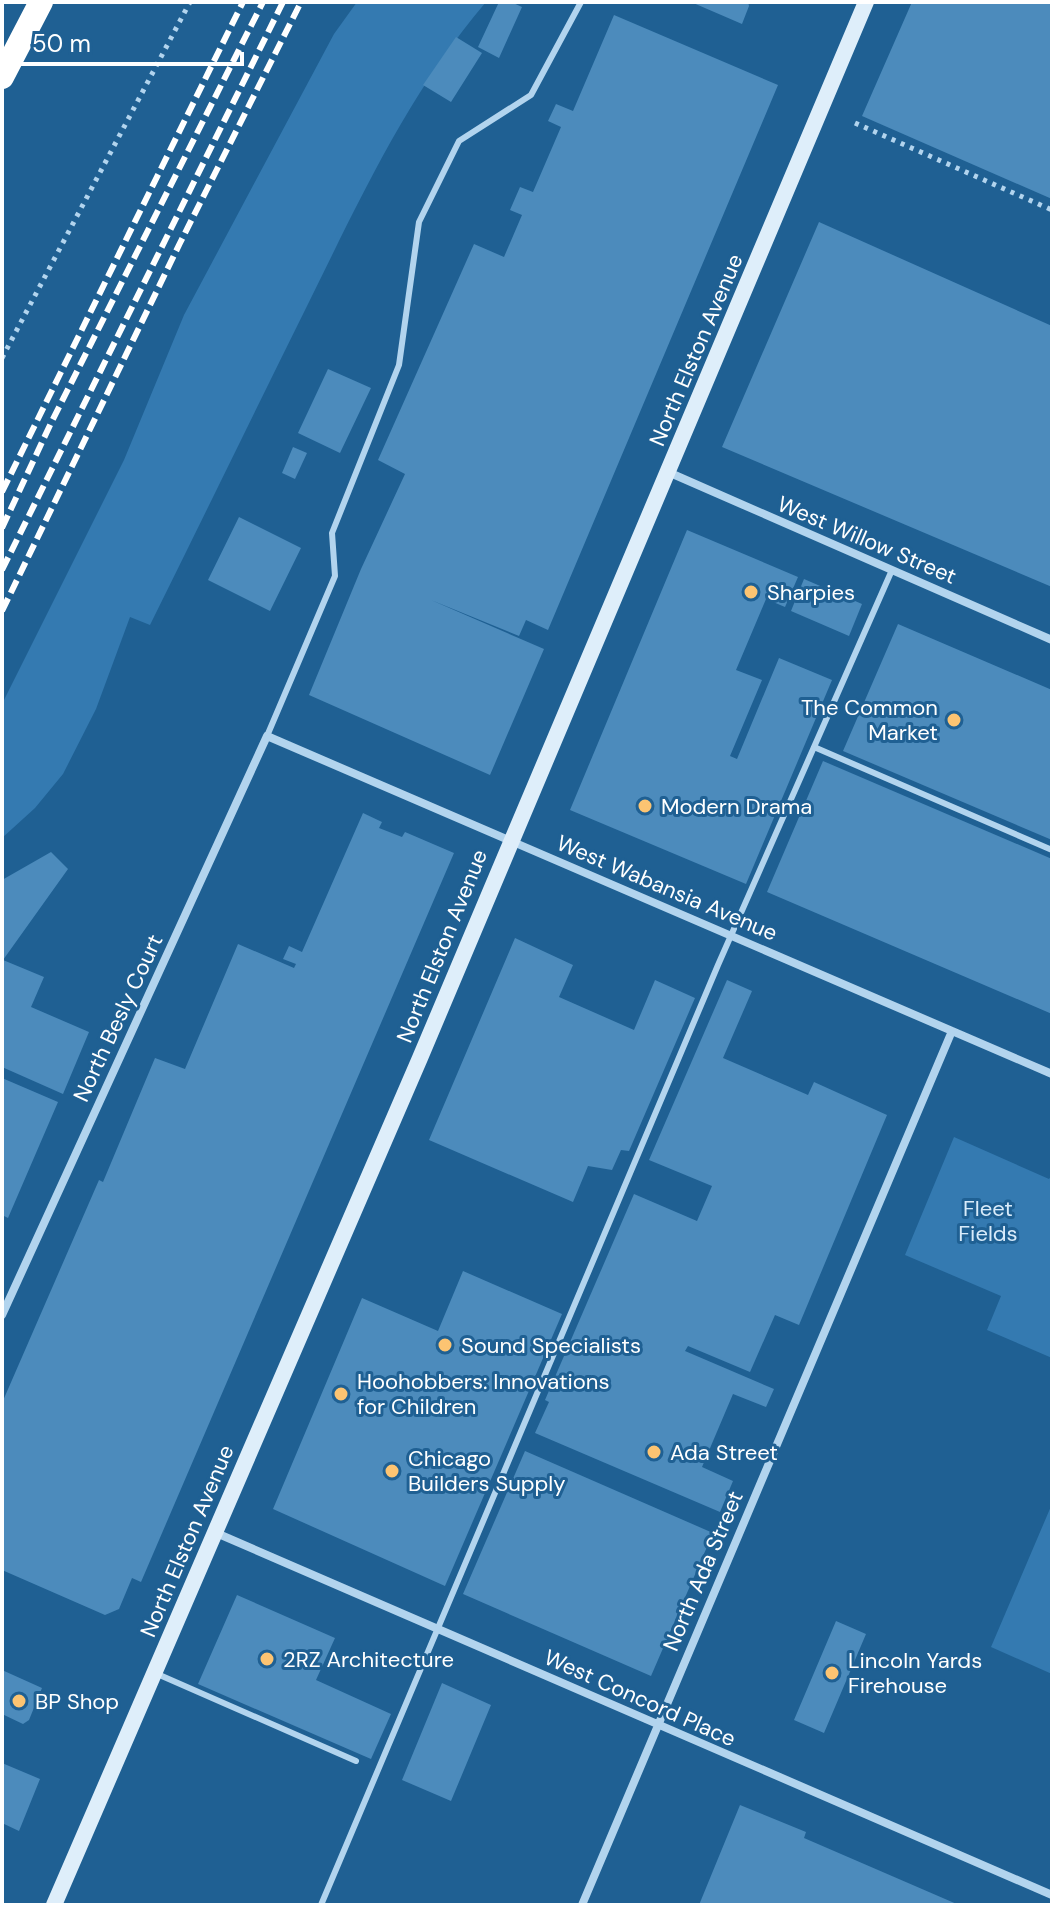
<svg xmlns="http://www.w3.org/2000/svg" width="1054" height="1907" font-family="'DM Sans',sans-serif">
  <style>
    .green { fill: #347ab1 }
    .building { fill: #4c8bbc }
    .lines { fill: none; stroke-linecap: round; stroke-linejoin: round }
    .path { stroke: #b2d4ee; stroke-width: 5; stroke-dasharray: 4 6; stroke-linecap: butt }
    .service { stroke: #b2d4ee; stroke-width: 6 }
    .minor { stroke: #b2d4ee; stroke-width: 8 }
    .secondary { stroke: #deeefa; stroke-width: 16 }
    .motorway { stroke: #fff; stroke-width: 24 }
    .rail { stroke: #fff; stroke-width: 6; stroke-dasharray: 14 6; stroke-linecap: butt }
    .poi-dot { fill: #fcc472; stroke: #1f6093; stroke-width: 3 }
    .labels { text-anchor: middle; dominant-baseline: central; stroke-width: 6; stroke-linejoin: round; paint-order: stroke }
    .street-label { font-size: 22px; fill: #fff; stroke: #1f6093 }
    .poi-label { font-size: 22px; fill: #fff; stroke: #1f6093; text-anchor: start }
    .park-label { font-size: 22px; fill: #d8ebfa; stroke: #1f6093 }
  </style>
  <rect width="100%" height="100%" fill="#1f6093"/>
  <path class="green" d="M357 2H486C409 92 360 199 308 304 255 411 203 518 150 625L130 617 96 709 63 774 35 808 2 838V704L124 460 184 315 334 34Z
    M954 1137 1049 1179 1052 1175V1358L987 1330 1001 1296 905 1255Z
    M1052 1504V1674L991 1647Z"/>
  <path class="building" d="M499 2H511L522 7 499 58 478 47Z
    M691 2H748L749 6 742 24Z
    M912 2H1052V199L862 116Z
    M614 15 778 85 548 630 526 620 519 636 431 600 544 649 490 775 309 695 361 569 405 474 378 460 474 244 504 257 522 215 510 210 520 187 533 192 561 127 548 121 556 104 573 111Z
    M456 37 482 53 451 102 423 85Z
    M819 222 1052 326V587L722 447Z
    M328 369 371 388 340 453 298 433Z
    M293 447 307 453 295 479 282 473Z
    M239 517 301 548 270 611 208 580Z
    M687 530 798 577 785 607 766 599 736 670 762 680 730 756 737 759 779 658 832 680 746 884 570 810Z
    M804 579 862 604 849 636 791 611Z
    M898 624 1052 690V840L843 751Z
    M823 761 1052 859V1014L767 892Z
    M363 813 382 822 379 828 402 837 405 832 454 853 141 1582 132 1578 119 1609 105 1615 2 1570V1403L99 1180 103 1182 155 1058 185 1069 238 944 294 968 296 964 283 959 289 946 302 952Z
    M51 852 68 869 3 960 44 977 31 1007 89 1032 63 1094 2 1067V880Z
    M515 938 573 965 559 997 634 1030 655 980 695 998 629 1151 621 1150 612 1170 588 1166 573 1202 429 1140Z
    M727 980 752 991 723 1058 808 1095 814 1082 887 1115 799 1325 775 1315 750 1372 688 1346 685 1351 774 1389 766 1407 733 1394 702 1467 733 1481 720 1512 535 1433 549 1402 545 1400 634 1194 697 1221 712 1186 649 1160Z
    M2 1078 58 1102 8 1218 2 1215Z
    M463 1271 562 1314 445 1586 273 1509 362 1298 438 1331Z
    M525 1451 713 1533 651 1676 463 1594Z
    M237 1595 335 1638 316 1680 391 1714 371 1759 198 1684Z
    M836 1621 866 1634 824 1733 794 1720Z
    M2 1670 42 1688 29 1720 23 1724 2 1714Z
    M442 1683 491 1705 451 1801 402 1780Z
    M2 1763 40 1779 19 1831 2 1823Z
    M740 1805 806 1832 804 1838 959 1905H699Z"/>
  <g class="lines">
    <path class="path" d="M855 123 1052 210
      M2 358 190 2"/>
    <path class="service" d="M267 736 335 576 332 533 399 365 419 222 459 141 531 95 581 2
      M814 747 1052 850
      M155 1673 356 1761
      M321 1905 718 965 892 570"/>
    <path class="minor" d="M668 472 1052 640
      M2 1315 267 736 1052 1074
      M214 1532 1052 1895
      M582 1905 952 1031"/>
    <path class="secondary" d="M54 1905 420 1058 866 2"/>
    <path class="motorway" d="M2 77 41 2"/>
    <path class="rail" d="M2 492 243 2
      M2 528 51 423 263 2
      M2 570 283 2
      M2 611 180 243 301 2"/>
  </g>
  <g class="poi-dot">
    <circle cx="751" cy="592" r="8"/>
    <circle cx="954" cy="720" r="8"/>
    <circle cx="645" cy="806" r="8"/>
    <circle cx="445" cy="1345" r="8"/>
    <circle cx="341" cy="1394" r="8"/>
    <circle cx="654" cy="1452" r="8"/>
    <circle cx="392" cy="1471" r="8"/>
    <circle cx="267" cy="1659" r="8"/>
    <circle cx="832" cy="1673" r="8"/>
    <circle cx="19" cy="1701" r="8"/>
  </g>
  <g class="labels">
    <g class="street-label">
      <text transform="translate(696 350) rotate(-67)">North Elston Avenue</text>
      <text transform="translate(867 540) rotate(23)">West Willow Street</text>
      <text transform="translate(667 888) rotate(23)">West Wabansia Avenue</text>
      <text transform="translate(442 946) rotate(-68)">North Elston Avenue</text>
      <text transform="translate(118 1018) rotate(-65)">North Besly Court</text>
      <text transform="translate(187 1541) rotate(-67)">North Elston Avenue</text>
      <text transform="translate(703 1571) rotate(-67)">North Ada Street</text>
      <text transform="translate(640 1698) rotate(24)">West Concord Place</text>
    </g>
    <g class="poi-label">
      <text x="767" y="592">Sharpies</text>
      <text x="938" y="707" text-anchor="end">The Common<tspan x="938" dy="25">Market</tspan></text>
      <text x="661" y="806">Modern Drama</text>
      <text x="461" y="1345">Sound Specialists</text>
      <text x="357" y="1381">Hoohobbers: Innovations<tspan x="357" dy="25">for Children</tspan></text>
      <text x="670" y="1452">Ada Street</text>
      <text x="408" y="1458">Chicago<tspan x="408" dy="25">Builders Supply</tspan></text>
      <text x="283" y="1659">2RZ Architecture</text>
      <text x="848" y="1660">Lincoln Yards<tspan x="848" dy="25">Firehouse</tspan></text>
      <text x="35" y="1701">BP Shop</text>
    </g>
    <g class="park-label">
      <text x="988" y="1208">Fleet<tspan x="988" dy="25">Fields</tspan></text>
    </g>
  </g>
  <rect width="1054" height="1907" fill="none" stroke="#ffffff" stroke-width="8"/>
  <path d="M20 52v12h222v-12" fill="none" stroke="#ffffff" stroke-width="4"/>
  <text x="32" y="52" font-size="24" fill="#ffffff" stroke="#1f6093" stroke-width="6" paint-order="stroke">50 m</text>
</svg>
